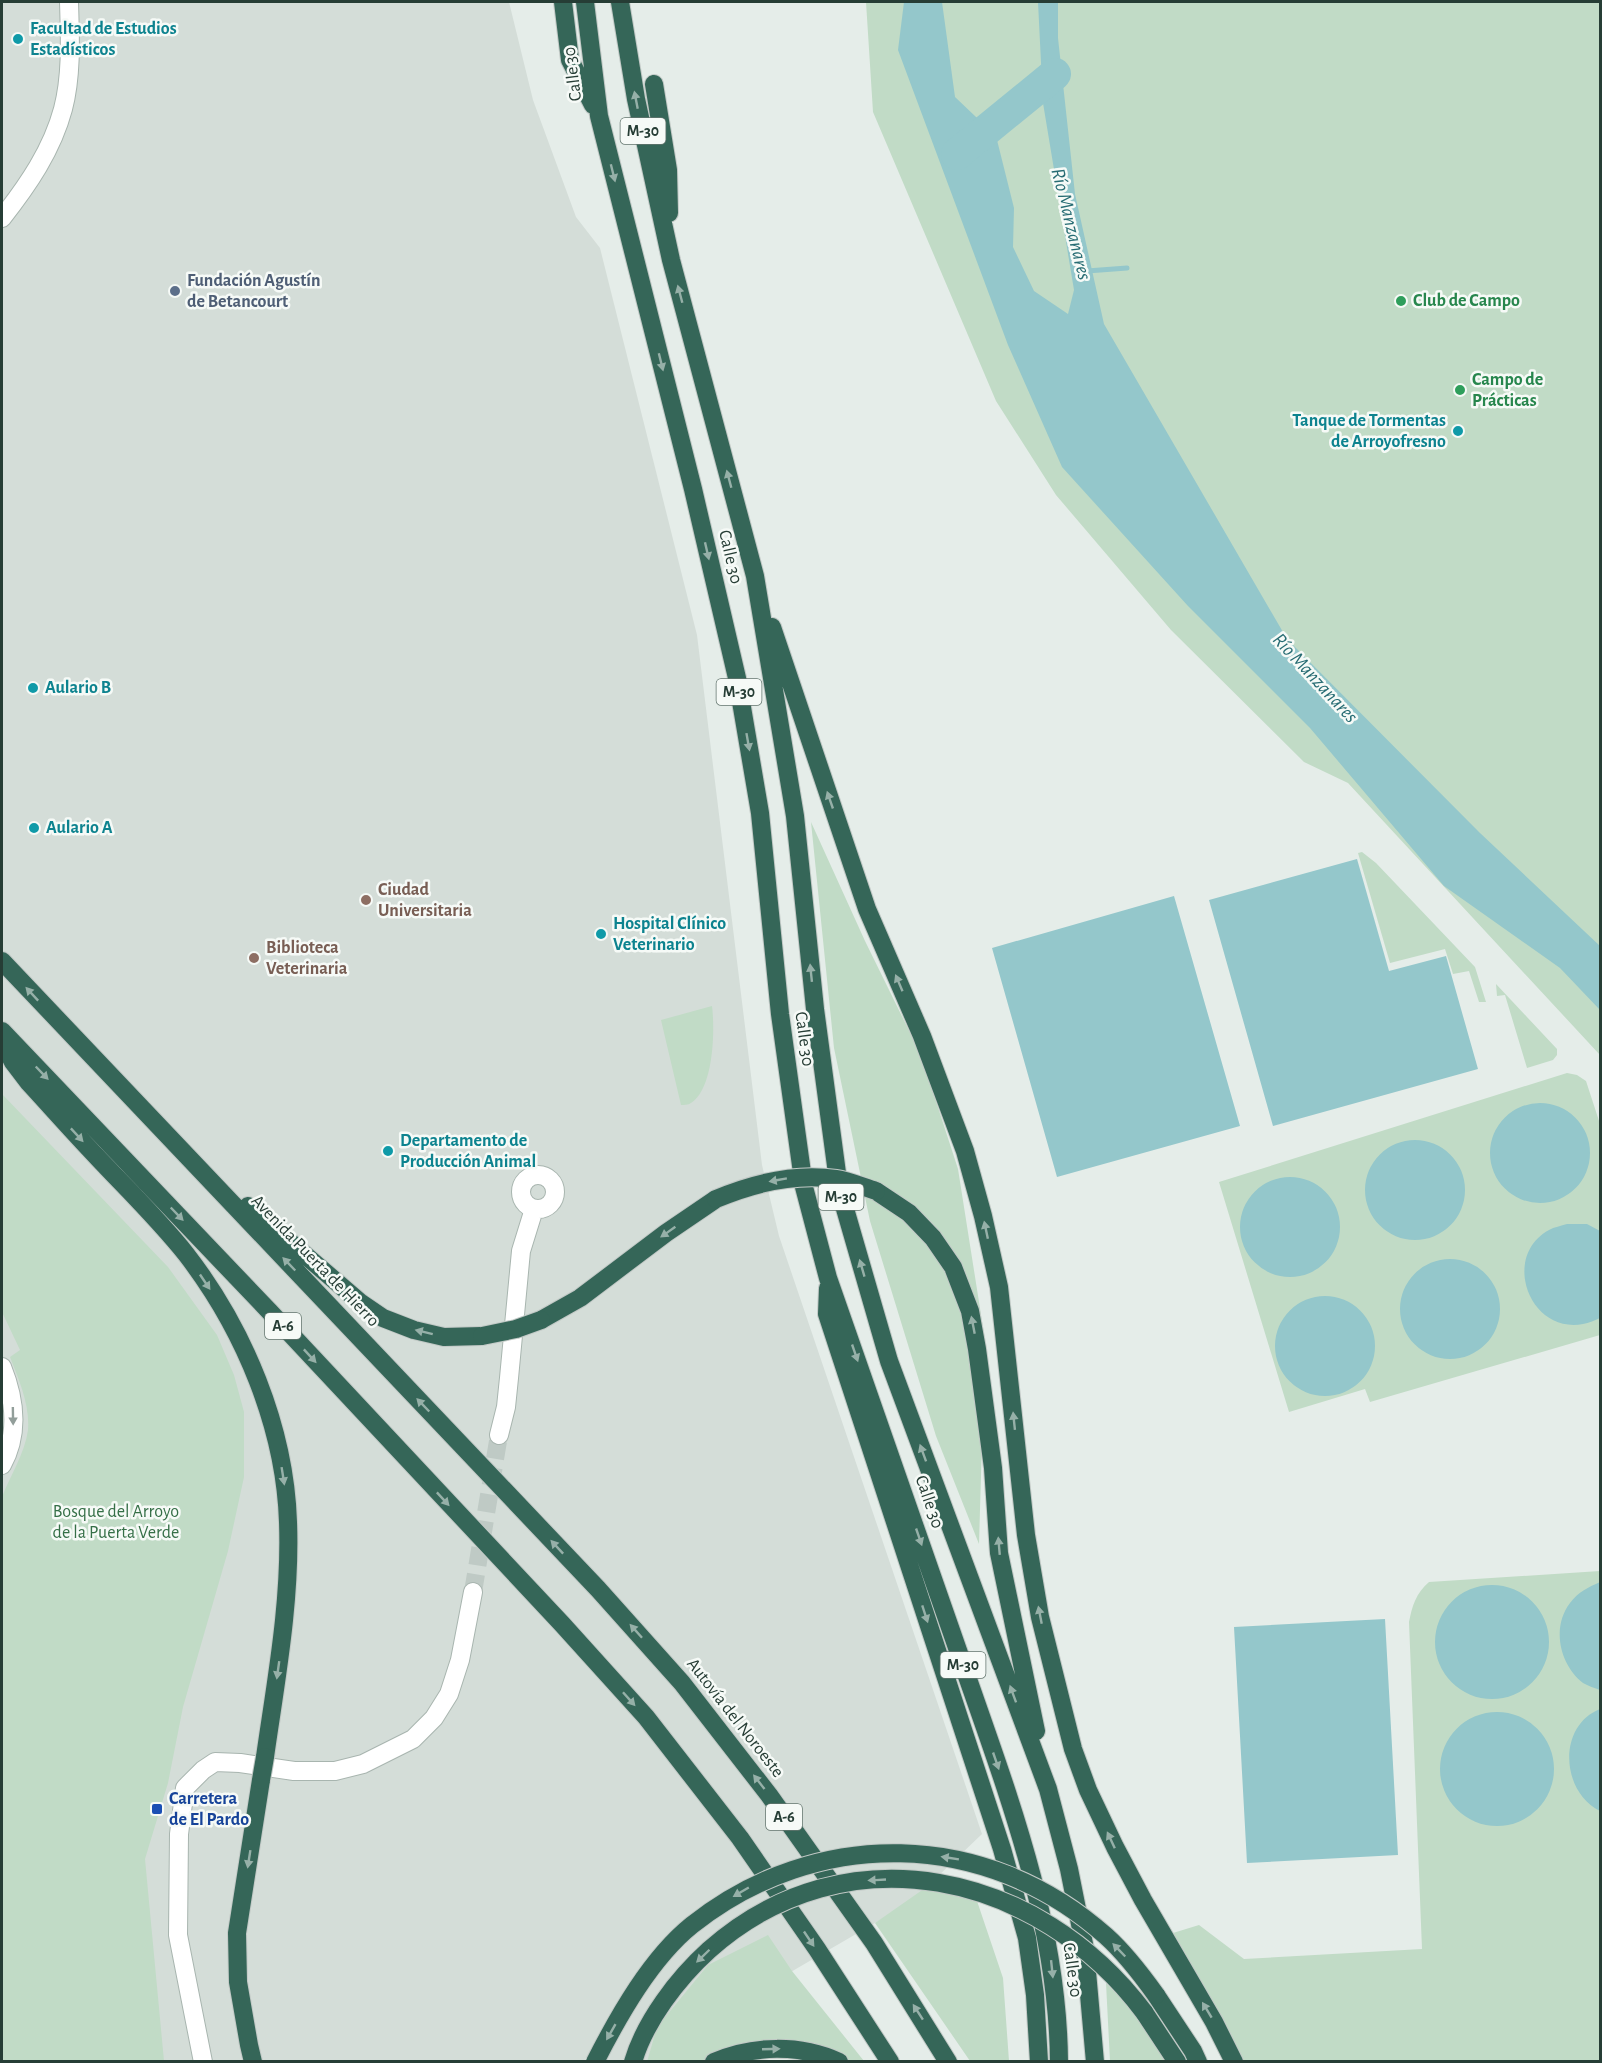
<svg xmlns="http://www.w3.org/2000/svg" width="1602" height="2063" font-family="'Alegreya Sans',sans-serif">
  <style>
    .built { fill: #d4ddd8 }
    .green { fill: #c1dbc6 }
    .water { fill: #94c7cb }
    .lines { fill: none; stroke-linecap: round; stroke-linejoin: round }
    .stream { stroke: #94c7cb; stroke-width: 5 }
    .river { stroke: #94c7cb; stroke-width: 32 }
    .minor-tunnel { stroke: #bfcac5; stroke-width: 18; stroke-dasharray: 18 9; stroke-linecap: butt }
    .minor-casing { stroke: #a8b5af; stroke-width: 20 }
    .highway-casing { stroke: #c2c9c6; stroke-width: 20 }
    .minor { stroke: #fff; stroke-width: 18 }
    .highway { stroke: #356658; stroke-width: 18 }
    .highway-bridge-casing { stroke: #c2c9c6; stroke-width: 20; stroke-linecap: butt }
    .highway-bridge { stroke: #356658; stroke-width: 18 }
    .oneway { fill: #96b0a8 }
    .oneway2 { fill: #929e9a }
    .culture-dot { fill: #0f9aa8; stroke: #f6faf7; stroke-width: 2 }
    .service-dot { fill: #5c6f8a; stroke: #f6faf7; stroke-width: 2 }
    .leisure-dot { fill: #2e9e5b; stroke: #f6faf7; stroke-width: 2 }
    .education-dot { fill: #8d6e63; stroke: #f6faf7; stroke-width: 2 }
    .transit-dot { fill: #1a4fb4; stroke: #f6faf7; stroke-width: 2 }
    .labels { text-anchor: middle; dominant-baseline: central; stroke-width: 5; stroke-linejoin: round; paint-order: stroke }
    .shield { fill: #f6faf7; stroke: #64766f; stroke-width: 1.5 }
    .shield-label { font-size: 16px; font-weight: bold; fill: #263d35 }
    .culture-label { font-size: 18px; font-weight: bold; fill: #0d838f; stroke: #f6faf7; text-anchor: start }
    .street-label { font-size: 18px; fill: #263d35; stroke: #f6faf7 }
    .service-label { font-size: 18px; font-weight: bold; fill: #4e5e75; stroke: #f6faf7; text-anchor: start }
    .leisure-label { font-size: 18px; font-weight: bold; fill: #27864d; stroke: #f6faf7; text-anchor: start }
    .education-label { font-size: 18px; font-weight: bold; fill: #785e54; stroke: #f6faf7; text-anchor: start }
    .park-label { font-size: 18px; fill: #356f47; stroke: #f6faf7 }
    .transit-label { font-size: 18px; font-weight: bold; fill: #164399; stroke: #f6faf7; text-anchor: start }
    .water-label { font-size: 20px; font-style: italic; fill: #276c73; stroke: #f6faf7 }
  </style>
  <rect width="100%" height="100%" fill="#e5ede9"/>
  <path class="built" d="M2 2H509L533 100 576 217 600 248 697 635 762 1165 779 1236 982 1834 911 1902 686 2033 668 2061 2 2062Z"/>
  <path class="green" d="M866 2H1600V1055L1348 783 1304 762 1171 630 1056 495 996 401 873 112Z
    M811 822 865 941 921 1055 958 1169 985 1340 979 1544 936 1436 870 1221 834 1048Z
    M1362 852 1376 863 1475 967 1486 1002H1479L1469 971 1453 974 1445 949 1390 963 1358 853Z
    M1496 984 1557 1049V1055L1553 1060 1527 1068 1505 995 1497 996Z
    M712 1006C715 1029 714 1089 691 1103 688 1105 684 1105 681 1105L661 1020Z
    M1567 1073 1577 1075 1586 1081 1600 1124V1335L1370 1402 1365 1389 1289 1412 1219 1182Z
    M2 1094 168 1267 217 1335 234 1375 244 1412V1477L228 1551 183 1707 168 1783 145 1859 164 2061H2V1497C10 1476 25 1453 28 1430 30 1405 19 1380 10 1357L20 1350 2 1312Z
    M1600 1571V2061H1237L1173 1933 1199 1925 1244 1959 1422 1949 1409 1622C1412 1606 1416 1593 1429 1582Z
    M928 1886 977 1901 1003 1978 1009 2061H970L875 1923Z
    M768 1935 792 1971 864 2061H851L819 2047 722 2049 710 2061 647 2062 657 2027 708 1965Z
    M1106 1983 1167 2045 1174 2061H1110Z"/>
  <path class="water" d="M904 2H942L955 97 996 136 1014 208 1013 247 1034 291 1068 314 1074 290 1043 103 1038 2H1058V38L1075 194 1104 324 1287 639 1480 833 1600 946V1010L1560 968 1444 886 1310 728 1188 606 1062 467 1008 345 898 50Z
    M1357 859 1389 971 1446 956 1478 1069 1273 1126 1209 900Z
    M1174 896 1240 1126 1057 1177 992 948Z
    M1490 1153a50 50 0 1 1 100 0a50 50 0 1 1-100 0Z
    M1365 1190a50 50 0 1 1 100 0a50 50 0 1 1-100 0Z
    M1240 1227a50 50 0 1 1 100 0a50 50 0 1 1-100 0Z
    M1567 1224H1587L1600 1231V1318C1595 1320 1589 1323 1583 1324 1529 1334 1501 1256 1549 1230 1554 1227 1561 1226 1567 1224Z
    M1400 1309a50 50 0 1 1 100 0a50 50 0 1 1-100 0Z
    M1275 1346a50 50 0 1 1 100 0a50 50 0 1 1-100 0Z
    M1600 1582V1690C1595 1688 1588 1686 1583 1683 1560 1665 1551 1628 1570 1603 1578 1592 1589 1587 1600 1582Z
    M1435 1642a57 57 0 1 1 114 0a57 57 0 1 1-114 0Z
    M1385 1619 1398 1855 1247 1863 1234 1627Z
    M1600 1709V1811C1561 1792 1557 1726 1600 1709Z
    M1440 1769a57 57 0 1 1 114 0a57 57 0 1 1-114 0Z"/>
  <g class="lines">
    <path class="stream" d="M1087 271 1127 268"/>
    <path class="river" d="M957 154 1055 74"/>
    <path class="minor-tunnel" d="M473 1592 499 1435"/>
    <defs>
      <path id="minor" d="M2 218C28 185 52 150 63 109 72 75 70 36 69 2
        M521 1192a17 17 0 1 1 34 0a17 17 0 1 1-34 0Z
        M2 1367C15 1399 19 1434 2 1465
        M499 1435 506 1407 509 1378 521 1251 534 1209
        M203 2062 178 1935 179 1834 185 1788 203 1770 215 1762 240 1763 294 1771H335L363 1764 413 1739 434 1718 449 1694 460 1660 473 1592"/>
      <path id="highway" d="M563 2 570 60 593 105
        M585 2 599 116 693 489 737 678 760 813 780 1014 804 1187 828 1278C873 1405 917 1532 961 1659 1006 1789 1058 1921 1059 2062
        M620 2 636 99 671 260 755 576 795 816 815 1009 839 1188 889 1361 1048 1789 1069 1869 1085 1949 1095 2062
        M654 84 668 170 669 213
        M772 627 867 909 922 1036 965 1151 983 1216 999 1287 1026 1535 1040 1617 1073 1749 1088 1790 1115 1847 1143 1900 1214 2022 1234 2062
        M2 961 598 1589 682 1683 769 1795 874 1943 948 2062
        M2 1031 270 1312 562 1624 646 1717 740 1838 817 1949 890 2062
        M2 1041 13 1062 29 1083C52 1108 74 1133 97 1157 127 1189 159 1220 186 1254 244 1329 285 1427 288 1522 291 1601 276 1680 265 1757
        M876 1191 909 1213 933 1238 953 1267 970 1311 977 1349 993 1468 999 1553 1036 1731
        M248 1206 361 1303 383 1318 414 1330 444 1337 482 1336
        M828 1288 827 1314 1002 1849 1027 1938 1035 1995 1039 2062
        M541 1320 580 1298 666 1233 716 1199
        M1156 1995 1193 2051 1198 2062
        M1144 2012 1177 2062
        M253 2062 249 2045 238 1982 237 1933 261 1780
        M714 2062C753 2045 800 2044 839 2062"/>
    </defs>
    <use href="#minor" class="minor-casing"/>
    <use href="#highway" class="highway-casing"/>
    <use href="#minor" class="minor"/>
    <use href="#highway" class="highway"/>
    <defs>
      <path id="highway-bridge" d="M716 1199C754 1183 794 1173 836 1179 849 1181 863 1187 876 1191
        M482 1336 516 1329 541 1320
        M261 1780 265 1757
        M595 2062C619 2015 651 1958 692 1925 817 1826 986 1829 1106 1936 1125 1953 1141 1974 1156 1995
        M633 2062C645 2021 678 1978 709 1950 846 1828 1039 1872 1144 2012"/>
    </defs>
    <use href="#highway-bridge" class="highway-bridge-casing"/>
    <use href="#highway-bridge" class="highway-bridge"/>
  </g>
  <defs><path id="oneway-solid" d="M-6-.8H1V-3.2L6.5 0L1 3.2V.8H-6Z" transform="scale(1.5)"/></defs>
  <g class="oneway">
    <use href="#oneway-solid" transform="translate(636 100) rotate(-101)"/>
    <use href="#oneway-solid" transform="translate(613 173) rotate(76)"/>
    <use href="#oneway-solid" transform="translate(680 294) rotate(-105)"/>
    <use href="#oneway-solid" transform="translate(661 362) rotate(76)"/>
    <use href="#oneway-solid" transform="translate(729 479) rotate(-105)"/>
    <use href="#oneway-solid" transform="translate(707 551) rotate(77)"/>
    <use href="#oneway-solid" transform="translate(748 742) rotate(80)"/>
    <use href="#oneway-solid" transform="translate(830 800) rotate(-109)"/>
    <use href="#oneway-solid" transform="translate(811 973) rotate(-96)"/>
    <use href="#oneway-solid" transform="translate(899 983) rotate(-113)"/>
    <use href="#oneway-solid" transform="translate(32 994) rotate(-133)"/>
    <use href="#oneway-solid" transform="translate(42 1073) rotate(46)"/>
    <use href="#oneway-solid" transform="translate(77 1135) rotate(47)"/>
    <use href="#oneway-solid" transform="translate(778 1180) rotate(170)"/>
    <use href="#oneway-solid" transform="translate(177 1214) rotate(46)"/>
    <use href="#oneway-solid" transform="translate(986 1230) rotate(-102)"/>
    <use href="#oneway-solid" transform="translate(668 1232) rotate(145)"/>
    <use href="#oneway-solid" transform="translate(289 1264) rotate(-134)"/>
    <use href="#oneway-solid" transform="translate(862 1268) rotate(-106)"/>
    <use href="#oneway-solid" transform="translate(205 1282) rotate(56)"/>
    <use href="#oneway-solid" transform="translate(973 1325) rotate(-101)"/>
    <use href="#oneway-solid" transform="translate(424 1332) rotate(-166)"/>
    <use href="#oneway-solid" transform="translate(855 1353) rotate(71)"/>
    <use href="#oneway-solid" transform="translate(310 1356) rotate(47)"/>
    <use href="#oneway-solid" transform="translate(423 1405) rotate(-134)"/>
    <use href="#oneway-solid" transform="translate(1014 1421) rotate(-96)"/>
    <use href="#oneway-solid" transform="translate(923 1453) rotate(-110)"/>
    <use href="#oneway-solid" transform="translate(283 1476) rotate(81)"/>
    <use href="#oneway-solid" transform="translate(443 1499) rotate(47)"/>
    <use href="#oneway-solid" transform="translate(919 1537) rotate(71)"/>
    <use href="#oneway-solid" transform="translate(999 1546) rotate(-95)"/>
    <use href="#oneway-solid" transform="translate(557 1547) rotate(-133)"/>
    <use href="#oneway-solid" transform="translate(925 1614) rotate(72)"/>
    <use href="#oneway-solid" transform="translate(1040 1615) rotate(-101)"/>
    <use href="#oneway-solid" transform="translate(636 1631) rotate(-132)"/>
    <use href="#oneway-solid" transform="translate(278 1670) rotate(98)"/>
    <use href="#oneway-solid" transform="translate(1013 1694) rotate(-110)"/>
    <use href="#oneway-solid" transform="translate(629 1699) rotate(48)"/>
    <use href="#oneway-solid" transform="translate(996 1761) rotate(71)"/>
    <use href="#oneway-solid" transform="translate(759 1782) rotate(-128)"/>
    <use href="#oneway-solid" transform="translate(1111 1840) rotate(-115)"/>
    <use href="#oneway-solid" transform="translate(950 1858) rotate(-171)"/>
    <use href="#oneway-solid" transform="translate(249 1859) rotate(99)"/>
    <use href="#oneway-solid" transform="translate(877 1880) rotate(177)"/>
    <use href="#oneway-solid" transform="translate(741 1892) rotate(150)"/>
    <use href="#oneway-solid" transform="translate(809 1939) rotate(56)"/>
    <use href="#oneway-solid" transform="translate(1119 1950) rotate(-134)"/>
    <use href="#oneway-solid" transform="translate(703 1956) rotate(136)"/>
    <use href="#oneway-solid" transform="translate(1052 1969) rotate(84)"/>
    <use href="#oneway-solid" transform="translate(1207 2010) rotate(-121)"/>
    <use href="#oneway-solid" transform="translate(918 2012) rotate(-123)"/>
    <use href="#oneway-solid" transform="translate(611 2032) rotate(120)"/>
    <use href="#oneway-solid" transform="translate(771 2049) rotate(-2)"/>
  </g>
  <use class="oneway2" href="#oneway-solid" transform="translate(13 1416) rotate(89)"/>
  <g class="culture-dot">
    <circle cx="18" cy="39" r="6"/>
    <circle cx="1458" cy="431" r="6"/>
    <circle cx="33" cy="688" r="6"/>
    <circle cx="34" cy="828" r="6"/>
    <circle cx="601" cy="934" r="6"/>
    <circle cx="388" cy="1151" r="6"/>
  </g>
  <circle class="service-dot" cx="175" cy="291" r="6"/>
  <g class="leisure-dot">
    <circle cx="1401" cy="301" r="6"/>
    <circle cx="1460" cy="390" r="6"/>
  </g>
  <g class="education-dot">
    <circle cx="366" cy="900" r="6"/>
    <circle cx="254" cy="958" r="6"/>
  </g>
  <rect class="transit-dot" x="151" y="1803" width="12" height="12" rx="3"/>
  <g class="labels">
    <g class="shield">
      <rect x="620.5" y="118" width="45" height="26" rx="4.5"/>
      <rect x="716.5" y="679" width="45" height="26" rx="4.5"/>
      <rect x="818.5" y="1184" width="45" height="26" rx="4.5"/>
      <rect x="265" y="1313" width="36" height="26" rx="4.5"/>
      <rect x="940.5" y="1652" width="45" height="26" rx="4.5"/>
      <rect x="766" y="1804" width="36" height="26" rx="4.5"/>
    </g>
    <g class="shield-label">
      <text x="643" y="131">M-30</text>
      <text x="739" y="692">M-30</text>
      <text x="841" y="1197">M-30</text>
      <text x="283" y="1326">A-6</text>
      <text x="963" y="1665">M-30</text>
      <text x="784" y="1817">A-6</text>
    </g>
    <g class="culture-label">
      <text x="30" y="29">Facultad de Estudios<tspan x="30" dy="21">Estadísticos</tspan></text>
      <text x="1446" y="421" text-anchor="end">Tanque de Tormentas<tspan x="1446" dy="21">de Arroyofresno</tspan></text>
      <text x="45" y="688">Aulario B</text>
      <text x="46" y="828">Aulario A</text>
      <text x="613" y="924">Hospital Clínico<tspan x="613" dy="21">Veterinario</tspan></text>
      <text x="400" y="1141">Departamento de<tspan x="400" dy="21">Producción Animal</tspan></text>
    </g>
    <g class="street-label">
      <text transform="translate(573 74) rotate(-97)">Calle 30</text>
      <text transform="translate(730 557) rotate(77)">Calle 30</text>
      <text transform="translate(804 1039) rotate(82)">Calle 30</text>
      <text transform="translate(315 1261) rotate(46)">Avenida Puerta de Hierro</text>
      <text transform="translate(929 1502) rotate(71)">Calle 30</text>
      <text transform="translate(735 1718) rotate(52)">Autovía del Noroeste</text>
      <text transform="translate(1072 1970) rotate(82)">Calle 30</text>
    </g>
    <g class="service-label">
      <text x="187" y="281">Fundación Agustín<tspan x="187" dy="21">de Betancourt</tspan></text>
    </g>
    <g class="leisure-label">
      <text x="1413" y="301">Club de Campo</text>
      <text x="1472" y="380">Campo de<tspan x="1472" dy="21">Prácticas</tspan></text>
    </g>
    <g class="education-label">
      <text x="378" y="890">Ciudad<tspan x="378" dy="21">Universitaria</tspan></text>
      <text x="266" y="948">Biblioteca<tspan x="266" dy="21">Veterinaria</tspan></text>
    </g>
    <g class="park-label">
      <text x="116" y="1512">Bosque del Arroyo<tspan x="116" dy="21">de la Puerta Verde</tspan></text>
    </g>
    <g class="transit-label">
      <text x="169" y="1799">Carretera<tspan x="169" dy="21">de El Pardo</tspan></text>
    </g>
    <g class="water-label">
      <text transform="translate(1071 224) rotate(76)">Río Manzanares</text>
      <text transform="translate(1315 678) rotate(47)">Río Manzanares</text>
    </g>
  </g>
  <rect width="1602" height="2063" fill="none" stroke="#263d35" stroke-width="6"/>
</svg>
